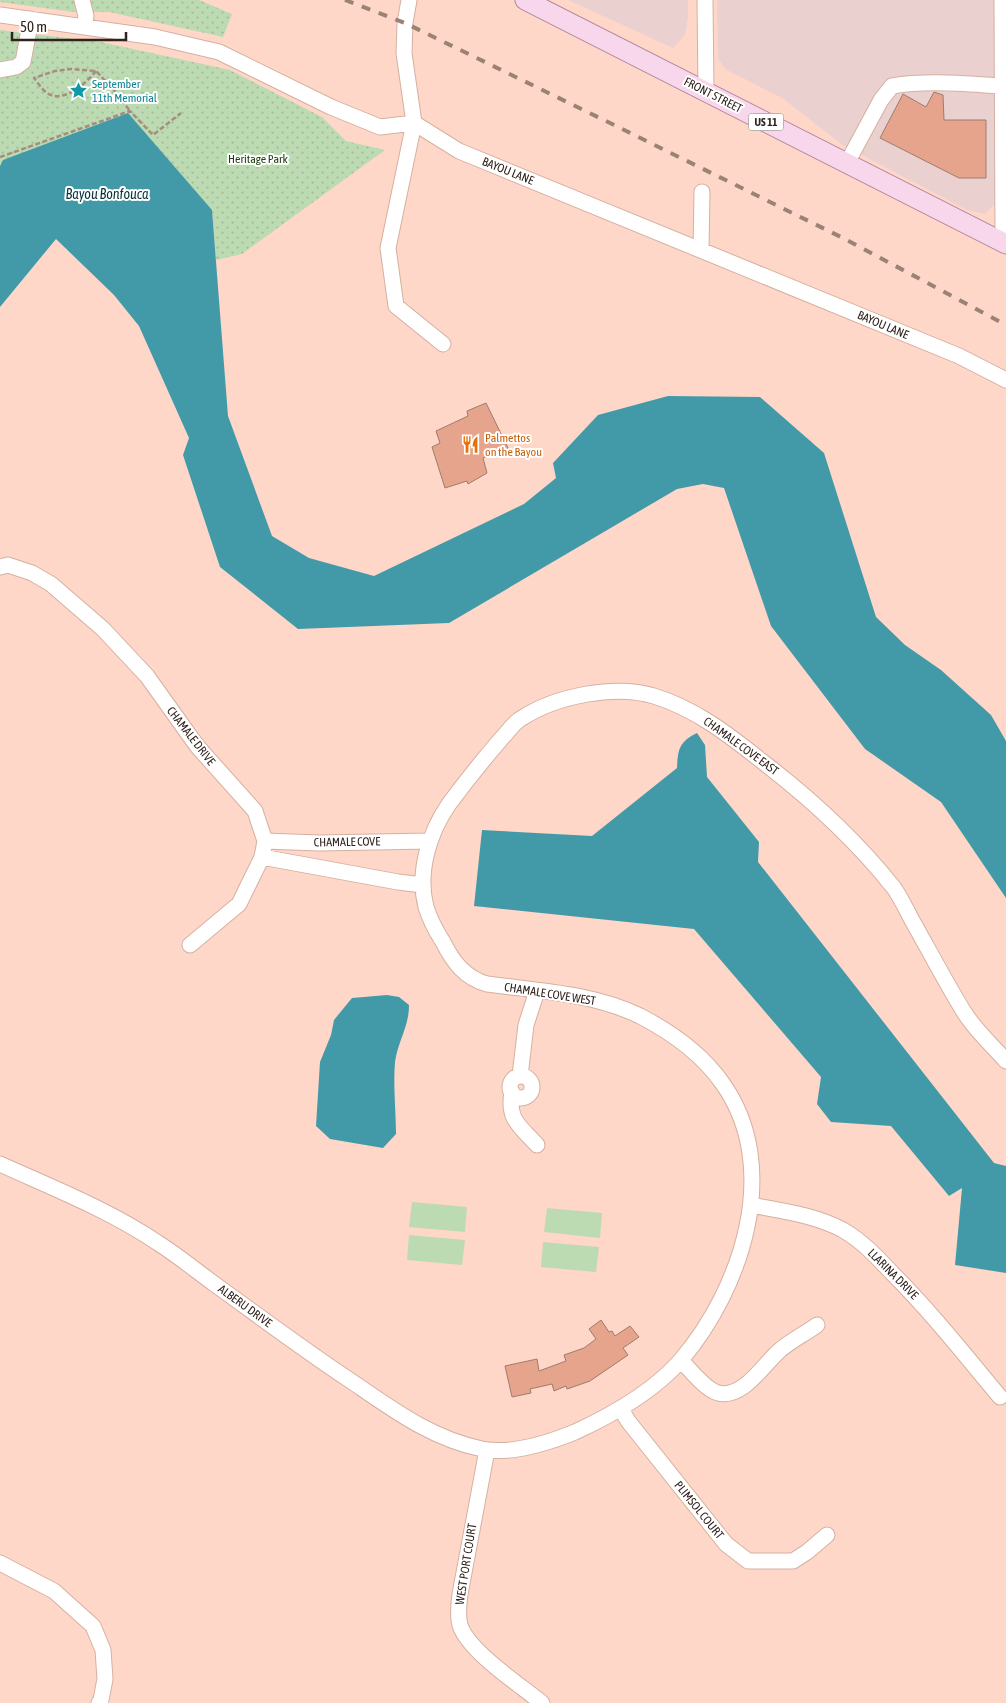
<svg xmlns="http://www.w3.org/2000/svg" width="1006" height="1703" font-family="'Asap Condensed',sans-serif">
  <style>
    .commercial { fill: #ead0cf }
    .park { fill: url(#park-dots) }
    .pitch { fill: #bddbb3 }
    .water { fill: #429aa8 }
    .building { fill: #e5a48b; stroke: #9e7c6e }
    .lines { fill: none; stroke-linecap: round; stroke-linejoin: round }
    .minor-casing { stroke: #d5b0a1; stroke-width: 17 }
    .major-casing { stroke: #af859b; stroke-width: 21 }
    .path { stroke: #a98c81; stroke-width: 2.5; stroke-dasharray: 5 2.5; stroke-linecap: butt }
    .minor { stroke: #fff; stroke-width: 15 }
    .major { stroke: #f8d6ec; stroke-width: 19 }
    .rail { stroke: #9c8176; stroke-width: 4; stroke-dasharray: 9 9; stroke-linecap: butt }
    .labels { text-anchor: middle; dominant-baseline: central; stroke-width: 4; stroke-linejoin: round; paint-order: stroke }
    .shield { fill: #fff; stroke: #6e6460; stroke-width: 1 }
    .shield-label { font-size: 11px; font-weight: bold; fill: #30221c }
    .culture-label { font-size: 12px; fill: #0d838f; stroke: #fff; text-anchor: start }
    .street-label { font-size: 12px; fill: #30221c; stroke: #fff }
    .park-label { font-size: 12px; fill: #1c410b; stroke: #fff }
    .food-label { font-size: 12px; fill: #c56008; stroke: #fff; text-anchor: start }
    .water-label { font-size: 14px; font-style: italic; fill: #073339; stroke: #fff }
  </style>
  <defs>
    <pattern id="park-dots" width="8" height="8" patternUnits="userSpaceOnUse" patternTransform="scale(1.25)"><rect width="8" height="8" fill="#bddbb3"/><path d="M2 2h.1M6 6h.1" fill="none" stroke="#a3bc99" stroke-width="1.8" stroke-linecap="round"/></pattern>
  </defs>
  <rect width="100%" height="100%" fill="#fed7c8"/>
  <path class="commercial" d="M568 0H688V17L685 35 673 48Z
    M717 0H995L996 80 890 79 848 149 782 98 725 69 718 58Z
    M908 91 994 92 996 203 985 214 967 210 860 154 894 93Z"/>
  <path class="park" d="M0 0H199L232 14 223 37 109 12H73L0 2Z
    M0 30 101 42 230 70 322 117 346 141 385 150 242 254 216 260 212 210 4 160 0 166Z"/>
  <path class="pitch" d="M412 1202 467 1207 465 1232 409 1227Z
    M547 1208 602 1213 600 1238 544 1232Z
    M409 1235 465 1240 462 1265 407 1260Z
    M543 1242 599 1247 596 1272 541 1267Z"/>
  <path class="water" d="M128 113 212 210 228 416 272 536 309 558 374 576 524 504 556 478 553 463 598 415 668 396 760 397 824 453 876 617 905 645 941 670 991 715 1006 741V898L941 802 865 749 771 626 724 488 703 484 677 489 449 623 298 629 220 567 183 455 189 438 139 326 114 295 56 239 0 307V166L3 160Z
    M697 733 705 745 707 777 759 842 758 862 994 1163 1006 1166V1273L955 1265 962 1188 949 1196 891 1126 831 1122 817 1104 821 1077 694 929 474 906 482 830 592 836 677 768C678 749 679 742 697 733Z
    M387 995 399 997 409 1005C409 1027 398 1041 395 1062 393 1084 396 1112 396 1134L383 1148 330 1139 316 1126 320 1062 331 1035 334 1020 352 998Z"/>
  <path class="building" d="M934 92 943 95 944 120H986V178H959L880 138 903 94 926 107Z
    M486 403 508 448 483 458 487 473 468 484 467 481 445 488 432 447 440 443 436 431 468 416 467 411Z
    M601 1320 609 1332 612 1331 615 1336 630 1326 639 1337 623 1348 628 1355 590 1381 567 1389 566 1386 554 1391 552 1384 530 1389 531 1393 512 1397 505 1366 537 1359 539 1371 566 1361 564 1355 584 1348 596 1339 589 1329Z"/>
  <g class="lines">
    <defs>
      <path id="minor" d="M82 0 86 16 84 26
        M409 0 405 23 404 53 414 123 388 248 396 306 443 344
        M705 0 706 91
        M1002 0 1003 243
        M0 15 155 37 219 52 331 107 380 127 414 123 459 151 959 356 1006 380
        M0 70 16 67 23 62 31 19
        M847 163 881 100 892 86C928 80 966 84 1002 86
        M701 250 702 192
        M0 567 8 565 32 573 51 584 103 629 147 676 197 746 255 811 265 841 262 857 239 904 190 945
        M265 841 319 843 430 841
        M262 857 398 882 423 885
        M520 1076 526 1025 537 991
        M510 1087a11 11 0 1 1 22 0a11 11 0 1 1-22 0Z
        M512 1092C507 1120 520 1126 537 1145
        M0 1164C53 1188 109 1210 158 1243 177 1255 194 1269 213 1283 259 1316 304 1350 351 1381 392 1409 432 1439 482 1449 512 1455 548 1443 575 1432 612 1415 654 1391 681 1360 742 1288 782 1168 723 1084 703 1055 671 1032 640 1016 592 993 539 991 487 984 465 978 453 962 443 942 436 931 430 920 426 907 417 872 429 833 449 804 466 781 483 760 501 739 508 732 514 722 522 718 556 696 615 684 654 696 696 709 729 735 763 762 811 799 856 840 894 888 901 898 907 911 913 922 930 952 946 983 964 1012 975 1030 992 1045 1006 1061
        M751 1205C782 1211 815 1215 843 1230 862 1241 877 1257 892 1273 931 1312 965 1355 1000 1397
        M681 1360C689 1369 706 1390 718 1393 743 1399 763 1365 779 1351 790 1341 805 1334 817 1325
        M621 1409 628 1421 726 1544 748 1561H793L807 1552 827 1535
        M487 1450 460 1594C459 1604 457 1615 460 1625 468 1651 520 1685 542 1703
        M0 1563 54 1591 93 1626 103 1650 105 1679 101 1700 99 1703"/>
      <path id="major" d="M525 0 1006 244"/>
    </defs>
    <use href="#minor" class="minor-casing"/>
    <use href="#major" class="major-casing"/>
    <path class="path" d="M96 71C87 82 67 101 51 95 44 93 39 84 34 78L55 71 71 69 96 71 114 90 130 111
      M0 157 130 111 153 135 181 113"/>
    <use href="#minor" class="minor"/>
    <use href="#major" class="major"/>
    <path class="rail" d="M345 0 405 23 608 122 845 239 1006 325"/>
  </g>
  <defs>
    <symbol id="sight-bare" viewBox="-9 -9 18 18"><path d="M0-6L1.8-2.2L6-1.7L2.9 1.2L3.7 5.4L0 3.3L-3.7 5.4L-2.9 1.2L-6-1.7L-1.8-2.2Z" fill="#0f9aa8" stroke="#fff" stroke-width="2.5" paint-order="stroke"/></symbol>
    <symbol id="restaurant-bare" viewBox="-9 -9 18 18"><path d="M-5-6h1v4h1v-4h1v4h1v-4h1v5L-1.5 .5V6h-2V.5L-5-1ZM5-6V6H3V1.5H1.5Q1.5-4 5-6Z" fill="#e8710a" stroke="#fff" stroke-width="2.5" paint-order="stroke"/></symbol>
  </defs>
  <g fill-rule="evenodd">
    <use href="#sight-bare" x="66" y="78" width="25" height="25"/>
    <use href="#restaurant-bare" x="458" y="432" width="25" height="25"/>
  </g>
  <g class="labels">
    <rect class="shield" x="748.5" y="113.5" width="35" height="17" rx="4"/>
    <g class="shield-label">
      <text x="766" y="122">US 11</text>
    </g>
    <g class="culture-label">
      <text x="92" y="84">September<tspan x="92" dy="14">11th Memorial</tspan></text>
    </g>
    <g class="street-label">
      <text transform="translate(713 95) rotate(27)">FRONT STREET</text>
      <text transform="translate(508 171) rotate(22)">BAYOU LANE</text>
      <text transform="translate(883 325) rotate(23)">BAYOU LANE</text>
      <text transform="translate(191 736) rotate(52)">CHAMALE DRIVE</text>
      <text transform="translate(741 746) rotate(36)">CHAMALE COVE EAST</text>
      <text transform="translate(347 842) rotate(-1)">CHAMALE COVE</text>
      <text transform="translate(550 994) rotate(9)">CHAMALE COVE WEST</text>
      <text transform="translate(893 1274) rotate(45)">LLARINA DRIVE</text>
      <text transform="translate(245 1306) rotate(36)">ALBERU DRIVE</text>
      <text transform="translate(699 1510) rotate(51)">PLIMSOL COURT</text>
      <text transform="translate(466 1564) rotate(-81)">WEST PORT COURT</text>
    </g>
    <g class="park-label">
      <text x="258" y="159">Heritage Park</text>
    </g>
    <g class="food-label">
      <text x="485" y="438">Palmettos<tspan x="485" dy="14">on the Bayou</tspan></text>
    </g>
    <g class="water-label">
      <text x="107" y="194">Bayou Bonfouca</text>
    </g>
  </g>
  <path d="M12 32v8h114v-8" fill="none" stroke="#30221c" stroke-width="2.5"/>
  <text x="20" y="32" font-size="15" fill="#30221c" stroke="#ffffff" stroke-width="4" paint-order="stroke">50 m</text>
</svg>
